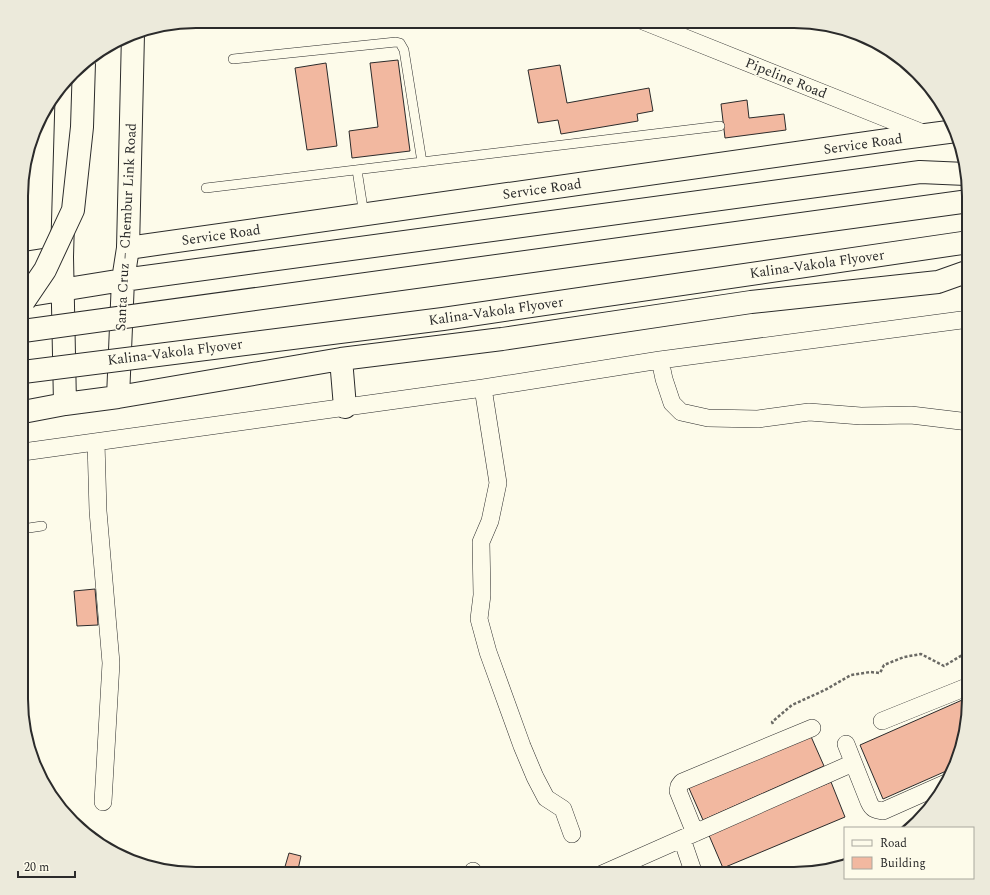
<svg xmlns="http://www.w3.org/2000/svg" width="990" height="895" font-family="Spectral,serif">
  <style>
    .building { fill: #f2b8a0; stroke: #2b2b2b }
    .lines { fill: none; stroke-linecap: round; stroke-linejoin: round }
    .lane-casing { stroke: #2b2b2b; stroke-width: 10 }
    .street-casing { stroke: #2b2b2b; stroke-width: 18 }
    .secondary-casing { stroke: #2b2b2b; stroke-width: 24 }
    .highway-casing { stroke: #2b2b2b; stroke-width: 24 }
    .path { stroke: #6a6964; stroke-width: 2.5; stroke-dasharray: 3 2; stroke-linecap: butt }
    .lane { stroke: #fdfbea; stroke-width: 9 }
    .street { stroke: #fdfbea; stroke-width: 17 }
    .secondary { stroke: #fdfbea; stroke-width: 22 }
    .highway { stroke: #fdfbea; stroke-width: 22 }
    .highway-bridge-casing { stroke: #2b2b2b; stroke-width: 24; stroke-linecap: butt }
    .highway-bridge { stroke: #fdfbea; stroke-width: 22 }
    .labels { text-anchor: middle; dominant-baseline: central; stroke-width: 3; stroke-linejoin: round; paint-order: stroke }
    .street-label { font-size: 14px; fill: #2b2b2b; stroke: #fdfbea }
    .rim { fill: none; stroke: #2b2b2b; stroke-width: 2 }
  </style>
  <rect width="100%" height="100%" fill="#fdfbea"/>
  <path class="building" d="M398 60 410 151 352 158 349 131 378 127 370 63Z
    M326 63 337 146 307 150 295 68Z
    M560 65 567 103 649 88 653 111 637 114 638 121 561 134 558 120 538 123 528 70Z
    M747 100 749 118 784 114 786 130 725 138 721 104Z
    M95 589 98 625 77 626 74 591Z
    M969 697 953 768 883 799 860 745Z
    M809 732 824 766 703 820 688 786Z
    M831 782 845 817 723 868 708 833Z
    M289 853 301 856 297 874 284 870Z"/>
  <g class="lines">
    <defs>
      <path id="lane" d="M233 59 396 42 400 43 404 50 422 162
        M357 170 364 215
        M206 188 720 126
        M22 529 42 526"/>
      <path id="street" d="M643 21 928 135
        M660 360 664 379 672 403 681 412 708 418 758 419 809 412 861 416 911 415 969 422
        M483 388 498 483 490 521 481 542 482 595 479 619 488 652 522 746 535 777 546 798 563 809 572 834
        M96 442 98 511 111 663 103 802
        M23 452 483 388 660 360 969 319
        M882 721 969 686
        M846 744 869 802C872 809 875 810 883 811L946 783
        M695 833 678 791 679 786 682 782 812 728
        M682 839 694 874
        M473 871 474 874
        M602 874 853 763"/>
      <path id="secondary" d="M128 248 895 139 956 131
        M24 263 62 257"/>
      <path id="highway" d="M24 296 123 280 920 172 966 174
        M341 359 345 407
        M118 397 123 280 128 248 133 34
        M65 404 62 257 67 81
        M23 412 65 404 118 397 341 359 502 339 751 302 938 282 969 271"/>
    </defs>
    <use href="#lane" class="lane-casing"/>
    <use href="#street" class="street-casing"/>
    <use href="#secondary" class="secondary-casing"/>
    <use href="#highway" class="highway-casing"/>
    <path class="path" d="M773 724 772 722 792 705 825 690 851 675 870 672 880 673 884 665 904 657 921 654 944 666 969 651"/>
    <use href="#lane" class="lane"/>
    <use href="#street" class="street"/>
    <use href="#secondary" class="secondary"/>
    <use href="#highway" class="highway"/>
    <defs>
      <path id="highway-bridge" d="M24 301 45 270 73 210 82 127 84 63
        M23 331 969 201
        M23 372 443 319 969 242"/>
    </defs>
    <use href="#highway-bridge" class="highway-bridge-casing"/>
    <use href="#highway-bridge" class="highway-bridge"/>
  </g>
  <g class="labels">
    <g class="street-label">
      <text transform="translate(786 78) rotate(22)">Pipeline Road</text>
      <text transform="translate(863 144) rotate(-8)">Service Road</text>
      <text transform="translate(542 189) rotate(-8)">Service Road</text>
      <text transform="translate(126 227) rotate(-87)">Santa Cruz – Chembur Link Road</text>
      <text transform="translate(221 235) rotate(-8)">Service Road</text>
      <text transform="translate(817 264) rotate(-8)">Kalina-Vakola Flyover</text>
      <text transform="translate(496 311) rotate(-8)">Kalina-Vakola Flyover</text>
      <text transform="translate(175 352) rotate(-7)">Kalina-Vakola Flyover</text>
    </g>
  </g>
  <path d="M0 0H990V895H0ZM196 28H794A168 168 0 0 1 962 196V699A168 168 0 0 1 794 867H196A168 168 0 0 1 28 699V196A168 168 0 0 1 196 28Z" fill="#eceadb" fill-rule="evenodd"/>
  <path class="rim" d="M196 28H794A168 168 0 0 1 962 196V699A168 168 0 0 1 794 867H196A168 168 0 0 1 28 699V196A168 168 0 0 1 196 28Z"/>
  <rect x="844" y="827" width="130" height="52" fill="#fdfbea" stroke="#a9a89e"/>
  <rect x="852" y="840" width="20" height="6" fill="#fdfbea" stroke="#a9a89e"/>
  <text x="880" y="847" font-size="12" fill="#2b2b2b">Road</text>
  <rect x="852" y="857" width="20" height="12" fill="#f2b8a0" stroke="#a9a89e"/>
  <text x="880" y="867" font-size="12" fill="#2b2b2b">Building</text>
  <path d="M18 871v6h57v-6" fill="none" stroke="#2b2b2b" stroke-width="2"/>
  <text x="24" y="871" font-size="12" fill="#2b2b2b" stroke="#fdfbea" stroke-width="3" paint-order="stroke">20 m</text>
</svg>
